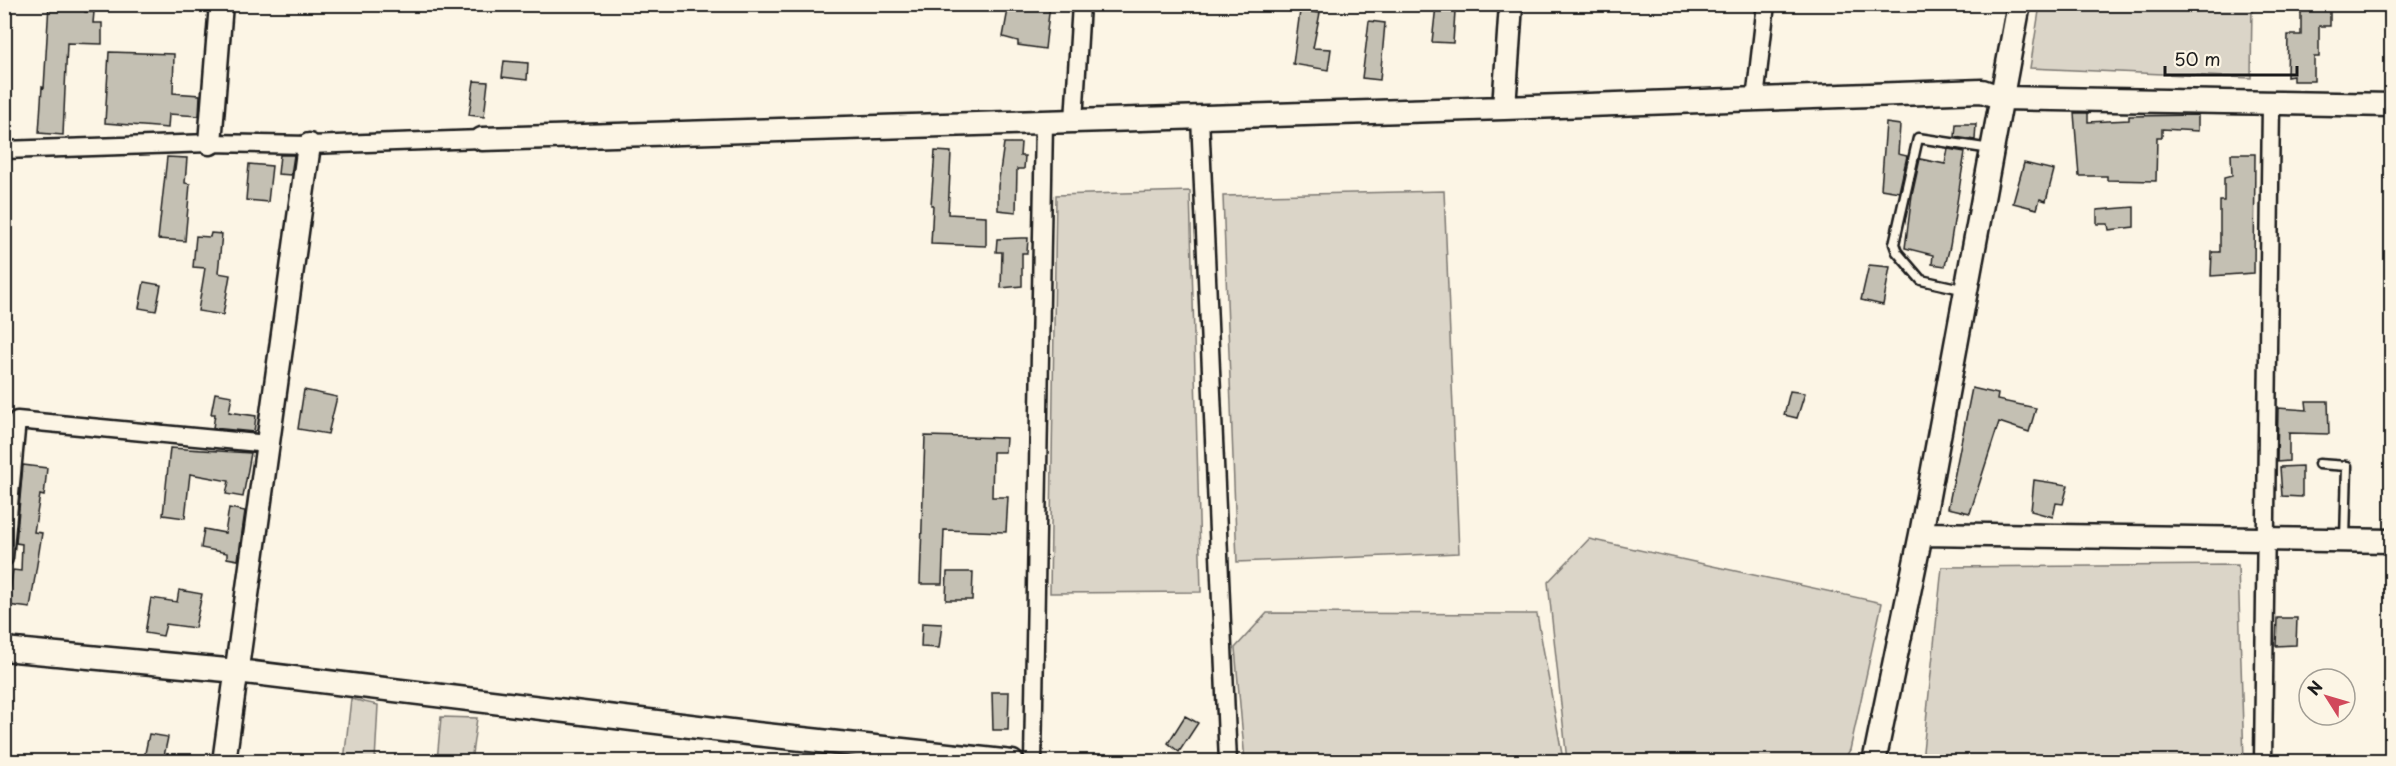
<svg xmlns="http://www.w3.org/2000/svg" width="2396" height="766" font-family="'Playpen Sans',sans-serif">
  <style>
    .green { fill: #dbd5c8; stroke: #7c7872; stroke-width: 1.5 }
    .building { fill: #c4c0b3; stroke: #1c1c1c; stroke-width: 1.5 }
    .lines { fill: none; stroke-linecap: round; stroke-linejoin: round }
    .lane-casing { stroke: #1c1c1c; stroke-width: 13 }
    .street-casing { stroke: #1c1c1c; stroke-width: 21 }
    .secondary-casing { stroke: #1c1c1c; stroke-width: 27 }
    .lane { stroke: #fcf5e5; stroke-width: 8 }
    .street { stroke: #fcf5e5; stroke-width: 16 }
    .secondary { stroke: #fcf5e5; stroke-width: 22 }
  </style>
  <rect width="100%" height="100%" fill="#fcf5e5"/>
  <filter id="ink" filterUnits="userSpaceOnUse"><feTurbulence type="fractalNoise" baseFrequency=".0167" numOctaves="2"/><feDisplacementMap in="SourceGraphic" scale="12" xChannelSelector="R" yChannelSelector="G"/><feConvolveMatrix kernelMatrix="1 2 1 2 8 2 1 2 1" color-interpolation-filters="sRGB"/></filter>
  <g filter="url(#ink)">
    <path class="green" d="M2040 5H2252L2251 78 2030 68Z
      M1190 191 1201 592 1050 593 1056 195Z
      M1444 191 1459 553 1237 562 1223 196Z
      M1589 539 1882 603 1850 750 1843 761H1567L1548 582Z
      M2238 565 2244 761H1922L1942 567Z
      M1267 613 1537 614 1562 754 1561 761H1245L1235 648Z
      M351 699 378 705 375 761H344Z
      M441 717 477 718 471 761H437Z"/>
    <path class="building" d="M49 4H85V12H94L93 23H102V44L67 43 63 135 39 133 42 87 44 88Z
      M1009 4H1050L1045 49 1018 45V41L1003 37Z
      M1436 6 1455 11 1453 43 1432 42Z
      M2330 8V26H2319V57H2314V81H2293V76L2287 77 2288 35H2301V9Z
      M1300 11 1320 13 1313 48 1331 49 1328 70 1293 64Z
      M1369 21 1385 23 1380 80 1362 78Z
      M109 52 174 54 173 93 200 95 199 116 169 114 168 128 105 123Z
      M504 61 528 63 527 80 502 77Z
      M474 81 488 82 484 117 469 115Z
      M2074 113H2088V122L2129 120V116L2198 115V131L2162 129V137H2157L2156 181 2107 180V176H2079Z
      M1886 123 1900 125 1898 154 1907 156 1899 192 1881 189Z
      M1956 124H1976L1975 140 1955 137Z
      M1004 143H1021L1020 156H1025L1024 169H1017L1016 212 998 210V186Z
      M1948 149 1965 152 1950 246 1945 266 1932 264 1933 255 1905 248 1912 195 1920 159 1945 164Z
      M935 151 951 152 948 214 986 216V246L931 244 933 205H931Z
      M2231 154H2255L2254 273 2211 276 2212 252H2220V201H2224V178L2232 176Z
      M280 155H294L291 175 278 174Z
      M167 157 187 158 185 183 190 184 185 241 158 239Z
      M2024 163 2054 170 2046 201 2040 199 2037 209 2013 203Z
      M249 164 272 166 268 202 246 200Z
      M2134 207V227L2109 230 2108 224H2097V210Z
      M211 233 222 234 218 273 230 275 223 315 198 311 205 268 193 267 196 236 210 237Z
      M1021 238H1028L1027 253H1022V286L1001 288 1002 252H996L997 239Z
      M1869 265 1890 267 1883 305 1861 300Z
      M144 282 161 285 156 311 139 308Z
      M1972 388 1998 394 1997 400 2036 408 2029 432 1999 422 1970 513 1948 508Z
      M304 390 337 397 328 434 298 429Z
      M1790 391 1805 393 1797 418 1784 415Z
      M215 393 232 396 229 412 256 416 254 432 213 428 215 414H211Z
      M2306 401H2328L2329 434 2289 433V461L2277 462 2278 408 2307 410Z
      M925 436 1006 438 1005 452H993L992 497H1008L1006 532 944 530 942 584H920Z
      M170 448 251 453 243 497 226 494 229 481 190 474 185 518 163 515Z
      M23 465 47 468 44 496 40 495 34 532 42 533 30 608 8 605 13 570 21 571 22 544 16 543Z
      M2302 466V497L2282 496 2280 467Z
      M2034 480 2068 485 2063 504 2056 503 2053 517 2031 511Z
      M229 508 245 511 238 560 227 558V553L201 548 204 529 225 533Z
      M947 572H973L972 600H946Z
      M179 590 202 594 195 628 166 624 163 636 145 633 151 598 177 602Z
      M2277 618H2297L2296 645 2276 646Z
      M922 623 942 624 939 648 921 647Z
      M992 692H1009L1008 730H993Z
      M1185 716 1198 723 1179 752 1168 743Z
      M149 734 168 737 163 761 144 758Z"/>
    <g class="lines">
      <defs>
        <path id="lane" d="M1966 290 1921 280 1897 252 1894 244 1918 138 1991 149
          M2319 464 2347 466 2345 540"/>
        <path id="street" d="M1755 100 1766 4
          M1200 117 1228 762
          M1074 121 1081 4
          M4 150 210 143 309 145 482 139
          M4 558 17 420 268 444
          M1033 762 1044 121
          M2263 762 2271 104"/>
        <path id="secondary" d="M1504 108 1511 4
          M482 139 1504 108 1982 91 2002 98 2392 105
          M210 143 221 4
          M1921 534 2392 541
          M4 649 237 671 756 734 1012 762
          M224 762 309 145
          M1874 762 1921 534 2019 4"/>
      </defs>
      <use href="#lane" class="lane-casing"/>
      <use href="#street" class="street-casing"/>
      <use href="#secondary" class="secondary-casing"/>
      <use href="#lane" class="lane"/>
      <use href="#street" class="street"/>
      <use href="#secondary" class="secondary"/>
    </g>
  </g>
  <rect width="2396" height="766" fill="none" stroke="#fcf5e5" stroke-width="24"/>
  <rect x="12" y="12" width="2372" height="742" fill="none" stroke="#1c1c1c" stroke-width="2" filter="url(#ink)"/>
  <g transform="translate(2327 697) rotate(307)"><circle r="28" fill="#fcf5e5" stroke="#a29e95" stroke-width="1.5"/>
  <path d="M0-4.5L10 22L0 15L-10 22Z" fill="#d1495b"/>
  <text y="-9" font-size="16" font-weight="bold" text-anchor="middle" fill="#1c1c1c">N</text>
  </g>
  <path d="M2165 66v9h132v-9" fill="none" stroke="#1c1c1c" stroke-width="3"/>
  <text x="2174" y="66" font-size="18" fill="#1c1c1c" stroke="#fcf5e5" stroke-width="4.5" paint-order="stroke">50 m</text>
</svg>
